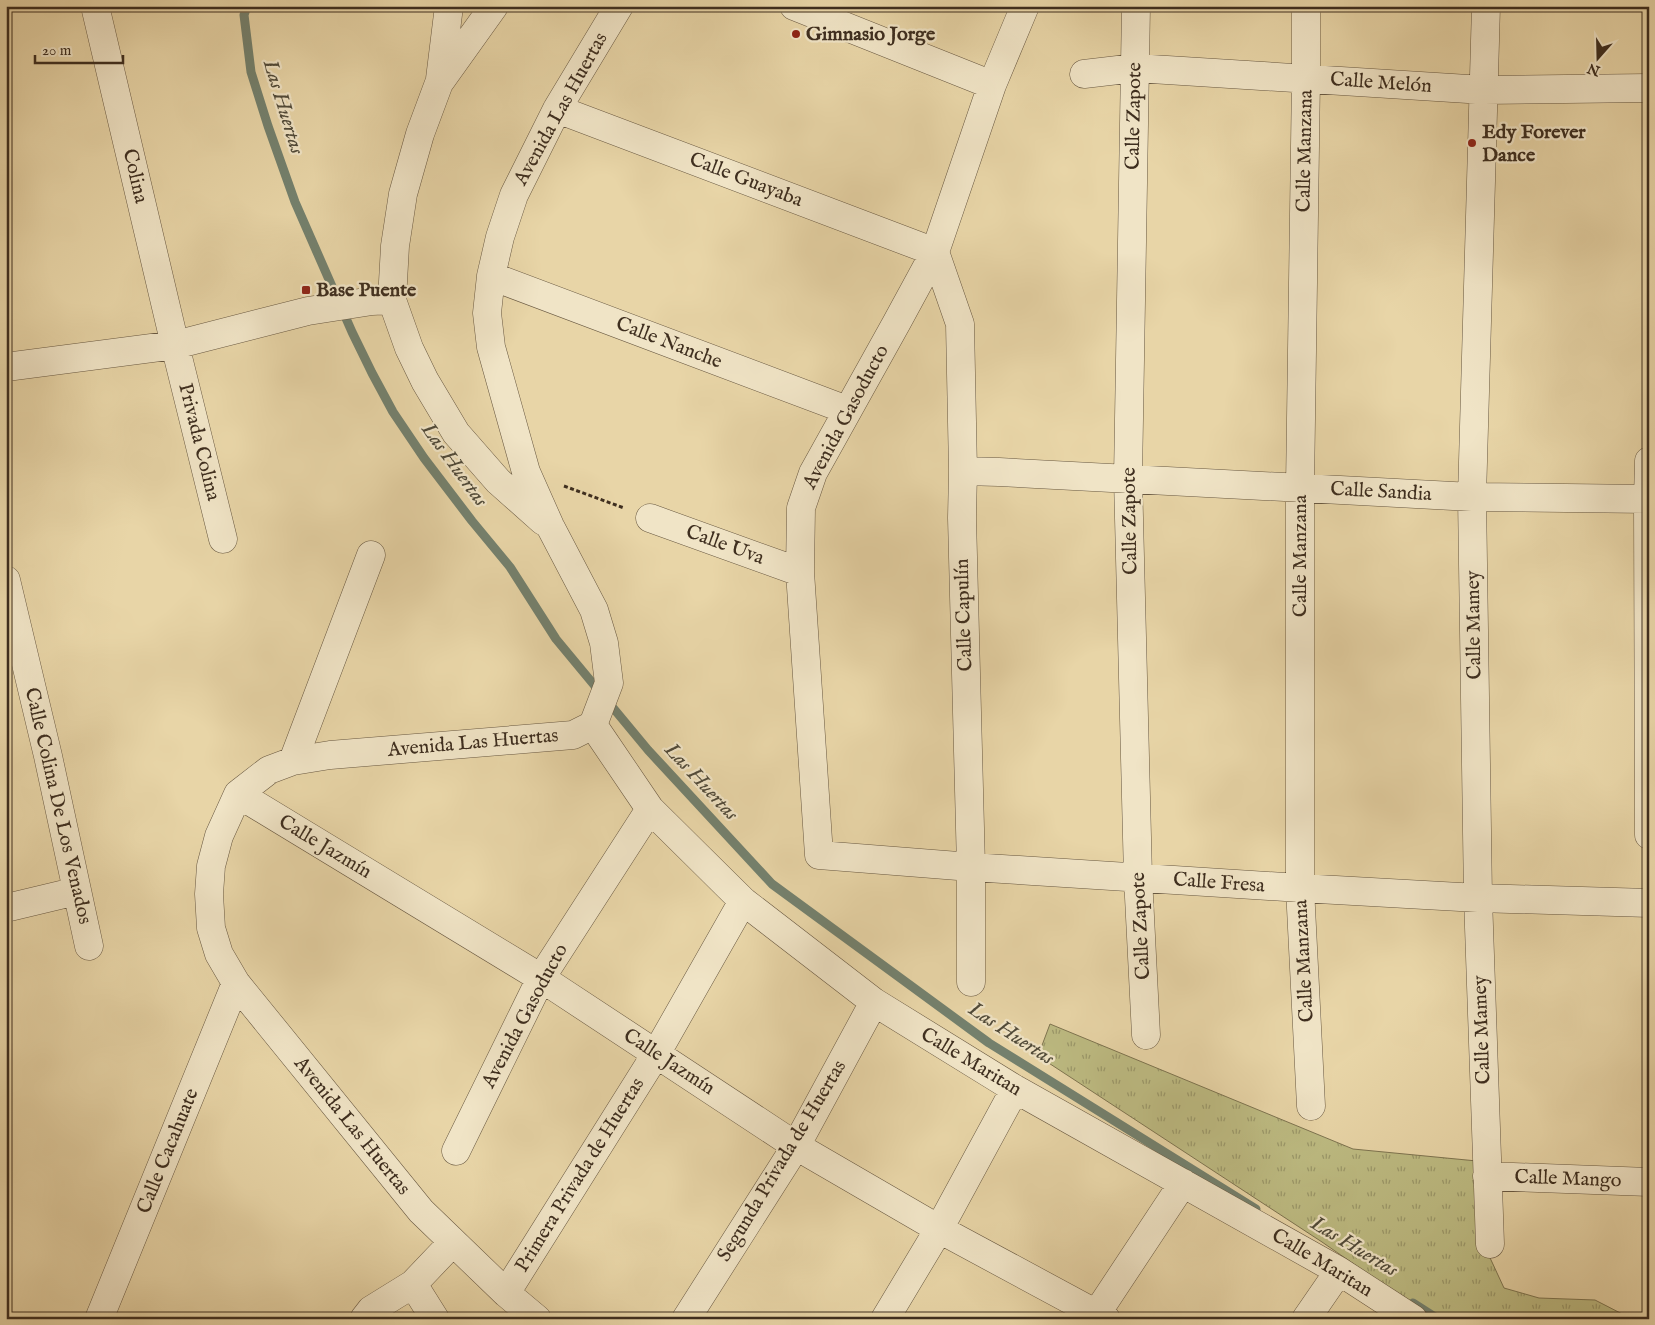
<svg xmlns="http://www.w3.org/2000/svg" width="1655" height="1325" font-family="'IM FELL English',serif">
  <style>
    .grass { fill: url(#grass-tufts); stroke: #7e7450 }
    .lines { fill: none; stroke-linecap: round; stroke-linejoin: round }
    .stream { stroke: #74816e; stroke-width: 9 }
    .minor-casing { stroke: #685841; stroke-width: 29 }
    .path { stroke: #3e2e1f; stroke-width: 3; stroke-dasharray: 4 2.5; stroke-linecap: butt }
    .minor { stroke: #f0e4c6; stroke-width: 28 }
    .poi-dot { fill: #8f2418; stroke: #f0e4c6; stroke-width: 2 }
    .labels { text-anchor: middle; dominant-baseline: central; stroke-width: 4.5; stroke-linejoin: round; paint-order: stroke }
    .poi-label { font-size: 20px; font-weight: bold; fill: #3e2e1f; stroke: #f0e4c6; text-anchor: start }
    .street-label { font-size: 20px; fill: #3e2e1f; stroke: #f0e4c6 }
    .water-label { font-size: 21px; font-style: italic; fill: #504a39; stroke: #f0e4c6 }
  </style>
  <defs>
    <pattern id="grass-tufts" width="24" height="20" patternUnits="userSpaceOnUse" patternTransform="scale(1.25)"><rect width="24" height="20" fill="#bdbb82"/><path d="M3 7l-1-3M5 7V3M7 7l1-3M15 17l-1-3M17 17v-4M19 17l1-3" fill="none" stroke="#9b986a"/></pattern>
  </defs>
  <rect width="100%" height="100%" fill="#e8d5a7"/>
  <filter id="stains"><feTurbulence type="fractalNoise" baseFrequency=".004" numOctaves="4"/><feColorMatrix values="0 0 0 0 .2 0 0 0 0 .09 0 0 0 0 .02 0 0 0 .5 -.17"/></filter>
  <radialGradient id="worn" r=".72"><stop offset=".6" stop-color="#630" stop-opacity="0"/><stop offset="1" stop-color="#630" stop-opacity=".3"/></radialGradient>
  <path class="grass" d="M1050 1024 1353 1149 1477 1161 1485 1247 1504 1288 1539 1298 1595 1300 1632 1319H1433L1322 1242 1038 1056Z"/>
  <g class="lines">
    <path class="stream" d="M247 6 244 15 251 72 268 126 295 202 352 332 372 373 393 412 424 458 472 521 510 567 556 639 648 750 772 884 989 1043 1256 1209
      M1413 1303 1438 1319"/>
    <defs>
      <path id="minor" d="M95 6 175 345 223 539
        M494 6 439 83 420 134 403 194 395 246 392 300 409 348 425 381 456 433 498 481 543 521
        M794 6 992 85
        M1025 6 992 85 935 252 897 322 813 473 801 508 800 572 819 855 971 867 1300 888 1478 898 1649 903
        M1136 6 1128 478 1138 877 1146 1035
        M1306 6V78L1300 487V888L1311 1106
        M1486 6 1472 497 1478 898 1490 1244
        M1084 74 1135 68 1484 90 1649 88
        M440 79 449 6
        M557 109 935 252 960 324 963 471 962 518 971 867V982
        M491 276 847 410
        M6 367 175 345 308 311 372 301 392 300
        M1649 461 1648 499 1649 835
        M963 471 999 472 1472 497 1649 499
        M650 518 800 572
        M6 580 48 756 89 946
        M593 725 650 809 743 901 874 1002 1015 1089 1339 1271 1413 1319
        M293 761 371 555
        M238 794 541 978 796 1146 939 1229 1106 1319
        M6 908 77 891
        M456 1151 541 978 650 809
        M1487 1176 1649 1182
        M413 1284 435 1319
        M506 1293 656 1054 743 901
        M99 1319 236 983
        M364 1319 371 1310 413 1284 453 1242
        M537 1319 506 1293 421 1211 236 983 219 954 211 928 209 894 211 866 219 836 238 794 269 770 293 761 330 755 573 735 593 725 609 683 604 643 594 610 550 526 526 472 491 347 487 313 491 276 500 237 514 195 557 109 619 6
        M686 1319 796 1146 874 1002
        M885 1319 939 1229 1015 1089
        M1093 1319 1183 1183
        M1306 1319 1339 1271"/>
    </defs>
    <use href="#minor" class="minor-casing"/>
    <path class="path" d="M564 486 624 508"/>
    <use href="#minor" class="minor"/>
  </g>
  <g class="poi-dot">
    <circle cx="796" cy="34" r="5"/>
    <circle cx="1472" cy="143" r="5"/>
    <rect x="301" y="285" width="10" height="10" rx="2.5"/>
  </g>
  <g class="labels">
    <g class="poi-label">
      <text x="806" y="34">Gimnasio Jorge</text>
      <text x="1482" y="132">Edy Forever<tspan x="1482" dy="23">Dance</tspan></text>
      <text x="316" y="290">Base Puente</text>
    </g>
    <g class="street-label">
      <text transform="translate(1381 83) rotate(4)">Calle Melón</text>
      <text transform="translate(561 109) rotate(-61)">Avenida Las Huertas</text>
      <text transform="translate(1134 116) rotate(-89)">Calle Zapote</text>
      <text transform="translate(1305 151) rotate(-89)">Calle Manzana</text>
      <text transform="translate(135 176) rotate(77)">Colina</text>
      <text transform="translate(746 180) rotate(21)">Calle Guayaba</text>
      <text transform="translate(669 343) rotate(21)">Calle Nanche</text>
      <text transform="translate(846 417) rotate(-62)">Avenida Gasoducto</text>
      <text transform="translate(199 442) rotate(76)">Privada Colina</text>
      <text transform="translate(1381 492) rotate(3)">Calle Sandia</text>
      <text transform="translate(1130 521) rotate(-91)">Calle Zapote</text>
      <text transform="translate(725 545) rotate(20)">Calle Uva</text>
      <text transform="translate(1300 556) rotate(-90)">Calle Manzana</text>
      <text transform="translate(964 615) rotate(-92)">Calle Capulín</text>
      <text transform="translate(1474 625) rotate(-91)">Calle Mamey</text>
      <text transform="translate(473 743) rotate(-5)">Avenida Las Huertas</text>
      <text transform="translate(58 806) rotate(77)">Calle Colina De Los Venados</text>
      <text transform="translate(325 847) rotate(31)">Calle Jazmín</text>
      <text transform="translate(1219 883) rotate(4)">Calle Fresa</text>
      <text transform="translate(1141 926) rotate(-93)">Calle Zapote</text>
      <text transform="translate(1304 961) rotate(-93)">Calle Manzana</text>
      <text transform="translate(525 1016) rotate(-62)">Avenida Gasoducto</text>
      <text transform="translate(1482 1030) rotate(-92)">Calle Mamey</text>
      <text transform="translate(669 1062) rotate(33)">Calle Jazmín</text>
      <text transform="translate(971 1062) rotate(31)">Calle Maritan</text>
      <text transform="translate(352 1126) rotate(51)">Avenida Las Huertas</text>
      <text transform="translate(168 1151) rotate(-68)">Calle Cacahuate</text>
      <text transform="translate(782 1161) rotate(-59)">Segunda Privada de Huertas</text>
      <text transform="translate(580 1175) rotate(-58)">Primera Privada de Huertas</text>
      <text transform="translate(1568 1179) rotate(2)">Calle Mango</text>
      <text transform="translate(1322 1263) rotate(31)">Calle Maritan</text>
    </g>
    <g class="water-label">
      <text transform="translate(283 107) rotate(73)">Las Huertas</text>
      <text transform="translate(454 465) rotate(54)">Las Huertas</text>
      <text transform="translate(701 782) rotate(47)">Las Huertas</text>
      <text transform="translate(1011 1034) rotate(33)">Las Huertas</text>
      <text transform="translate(1354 1247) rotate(31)">Las Huertas</text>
    </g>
  </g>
  <rect width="1655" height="1325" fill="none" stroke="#e8d5a7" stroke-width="25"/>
  <rect x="8" y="8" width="1640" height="1310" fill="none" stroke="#3e2e1f" stroke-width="2.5"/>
  <rect x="12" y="12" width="1630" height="1300" fill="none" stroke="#3e2e1f"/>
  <g transform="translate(1598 58) rotate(200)" stroke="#f0e4c6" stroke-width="4" paint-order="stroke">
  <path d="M0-4L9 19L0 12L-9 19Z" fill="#3e2e1f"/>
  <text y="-8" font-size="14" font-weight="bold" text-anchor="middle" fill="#3e2e1f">N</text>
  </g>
  <path d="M35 55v8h88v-8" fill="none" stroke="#3e2e1f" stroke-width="2.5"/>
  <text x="42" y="55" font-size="15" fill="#3e2e1f" stroke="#f0e4c6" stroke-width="4" paint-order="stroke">20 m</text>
  <rect width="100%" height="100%" filter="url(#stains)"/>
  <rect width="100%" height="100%" fill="url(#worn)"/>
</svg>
